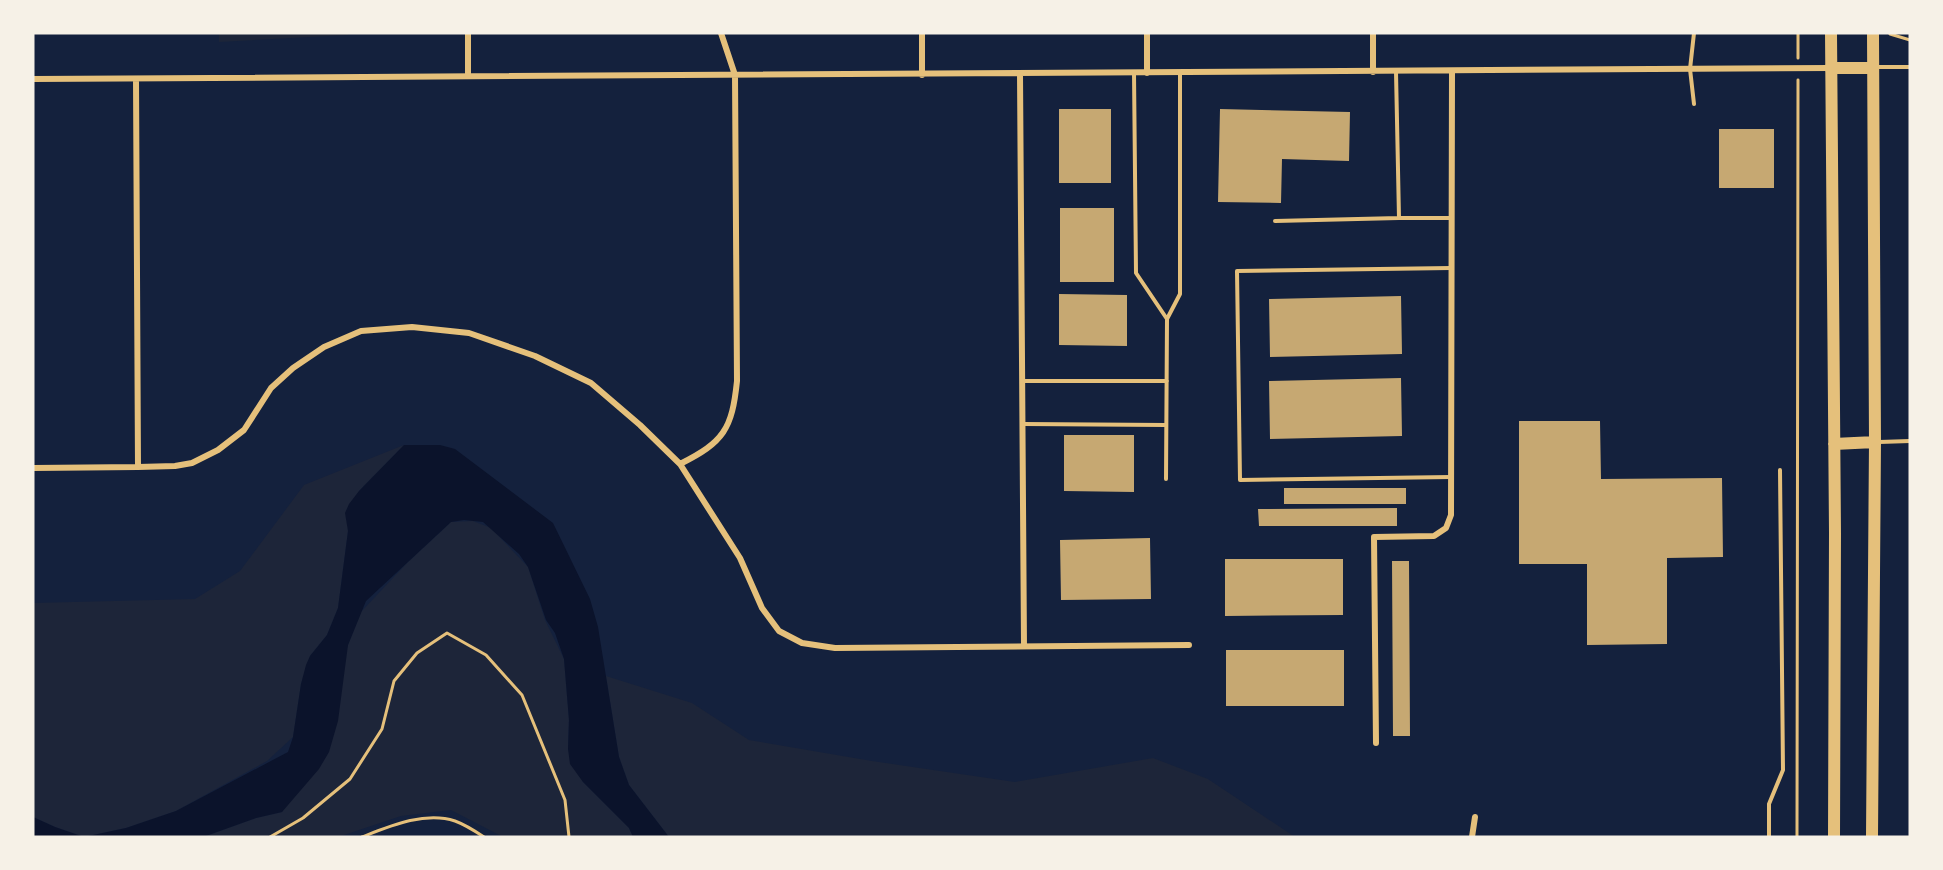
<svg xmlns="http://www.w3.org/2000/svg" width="1943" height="870" font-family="'Public Sans',sans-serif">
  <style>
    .green { fill: #1d2539 }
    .water { fill: #0b132b }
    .building { fill: #c6a872 }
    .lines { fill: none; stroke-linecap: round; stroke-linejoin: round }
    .path { stroke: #e5c07b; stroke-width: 3 }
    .service { stroke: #e5c07b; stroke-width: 4 }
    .minor { stroke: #e5c07b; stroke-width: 6 }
    .trunk { stroke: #e5c07b; stroke-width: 12 }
  </style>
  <rect width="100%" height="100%" fill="#14213d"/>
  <path class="green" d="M219 33H348V35L219 42Z
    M404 445 359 491 348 531 338 608 327 635 310 656 301 684 293 737 267 761 176 811 126 828 84 837 55 827 33 817V603L195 599 240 571 304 485Z
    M473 521 491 528 528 567 545 620 564 659 569 720 568 749 583 782 629 828 633 837H503L451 810 401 816 338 837H203L256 818 282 812 361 612 408 562 451 522Z
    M606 676 692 703 749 740 872 761 1015 782 1153 758 1208 779 1295 837H669L629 785 619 757Z"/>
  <path class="water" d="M404 445H440L455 449 553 523 590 599 598 627 619 757 629 785 669 837H633L629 828 583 782 570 764 568 749 569 720 564 659 555 633 546 620 528 567 519 554 483 522 464 520 451 522 366 601 348 645 338 721 329 752 319 769 282 812 256 818 203 837H33V817L55 827 84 837 126 828 176 811 288 752 293 737 301 684 306 665 310 656 327 635 338 608 348 531 345 513 349 504 359 491Z"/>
  <path class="building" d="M1059 109H1111V183H1059Z
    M1220 109 1350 112 1349 161 1282 159 1281 203 1218 202Z
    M1719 129H1774V188H1719Z
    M1060 208H1114V282H1060Z
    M1059 294 1127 295V346L1059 345Z
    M1401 296 1402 354 1270 357 1269 299Z
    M1401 378 1402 436 1270 439 1269 381Z
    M1519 421H1600L1601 479 1722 478 1723 557 1667 558V644L1587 645V564H1519Z
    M1064 435H1134V492L1064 491Z
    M1284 488H1406V504H1284Z
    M1397 508V526H1259L1258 509Z
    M1150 538 1151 599 1061 600 1060 540Z
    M1225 559H1343V615L1225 616Z
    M1392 561H1409L1410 736H1393Z
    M1226 650H1344V706H1226Z"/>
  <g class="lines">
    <path class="path" d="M1890 34 1910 40
      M1798 58V33
      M270 837 303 818 350 779 382 729 394 681 417 653 447 633 486 655 522 695 565 800 569 837
      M362 837C390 826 425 811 455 821 466 825 475 831 484 837
      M1797 837 1798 80"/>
    <path class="service" d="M1694 33 1690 69 1694 104
      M1877 67H1910
      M1134 73 1136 273 1167 319 1166 479
      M1399 218H1451
      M1275 221 1399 218 1396 72
      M1167 319 1180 294V73
      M1023 381H1167
      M1023 424 1166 425
      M1879 442 1910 441
      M1451 477 1240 480 1237 271 1451 268
      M1769 837V804L1783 770 1780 470"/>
    <path class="minor" d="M922 33V75
      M1147 33V73
      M1373 33V72
      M1020 74 1024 646
      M468 76V33
      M33 79 1830 68
      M136 79 138 467
      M680 464C724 442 732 429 737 381L735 75 721 33
      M33 468 138 467 175 466 192 463 218 450 244 430 271 388 293 368 324 347 361 331 412 327 469 333 535 356 591 383 640 425 680 464 740 558 762 608 779 631 802 643 835 648 1189 645
      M1376 743 1374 537 1434 536 1446 528 1451 515 1452 72
      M1472 837 1475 817"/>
    <path class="trunk" d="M1831 33 1835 533 1834 837
      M1830 68H1873
      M1834 444 1875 442
      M1872 837 1875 442 1873 33"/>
  </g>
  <rect width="1943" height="870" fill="none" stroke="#f6f1e7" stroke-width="69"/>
</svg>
